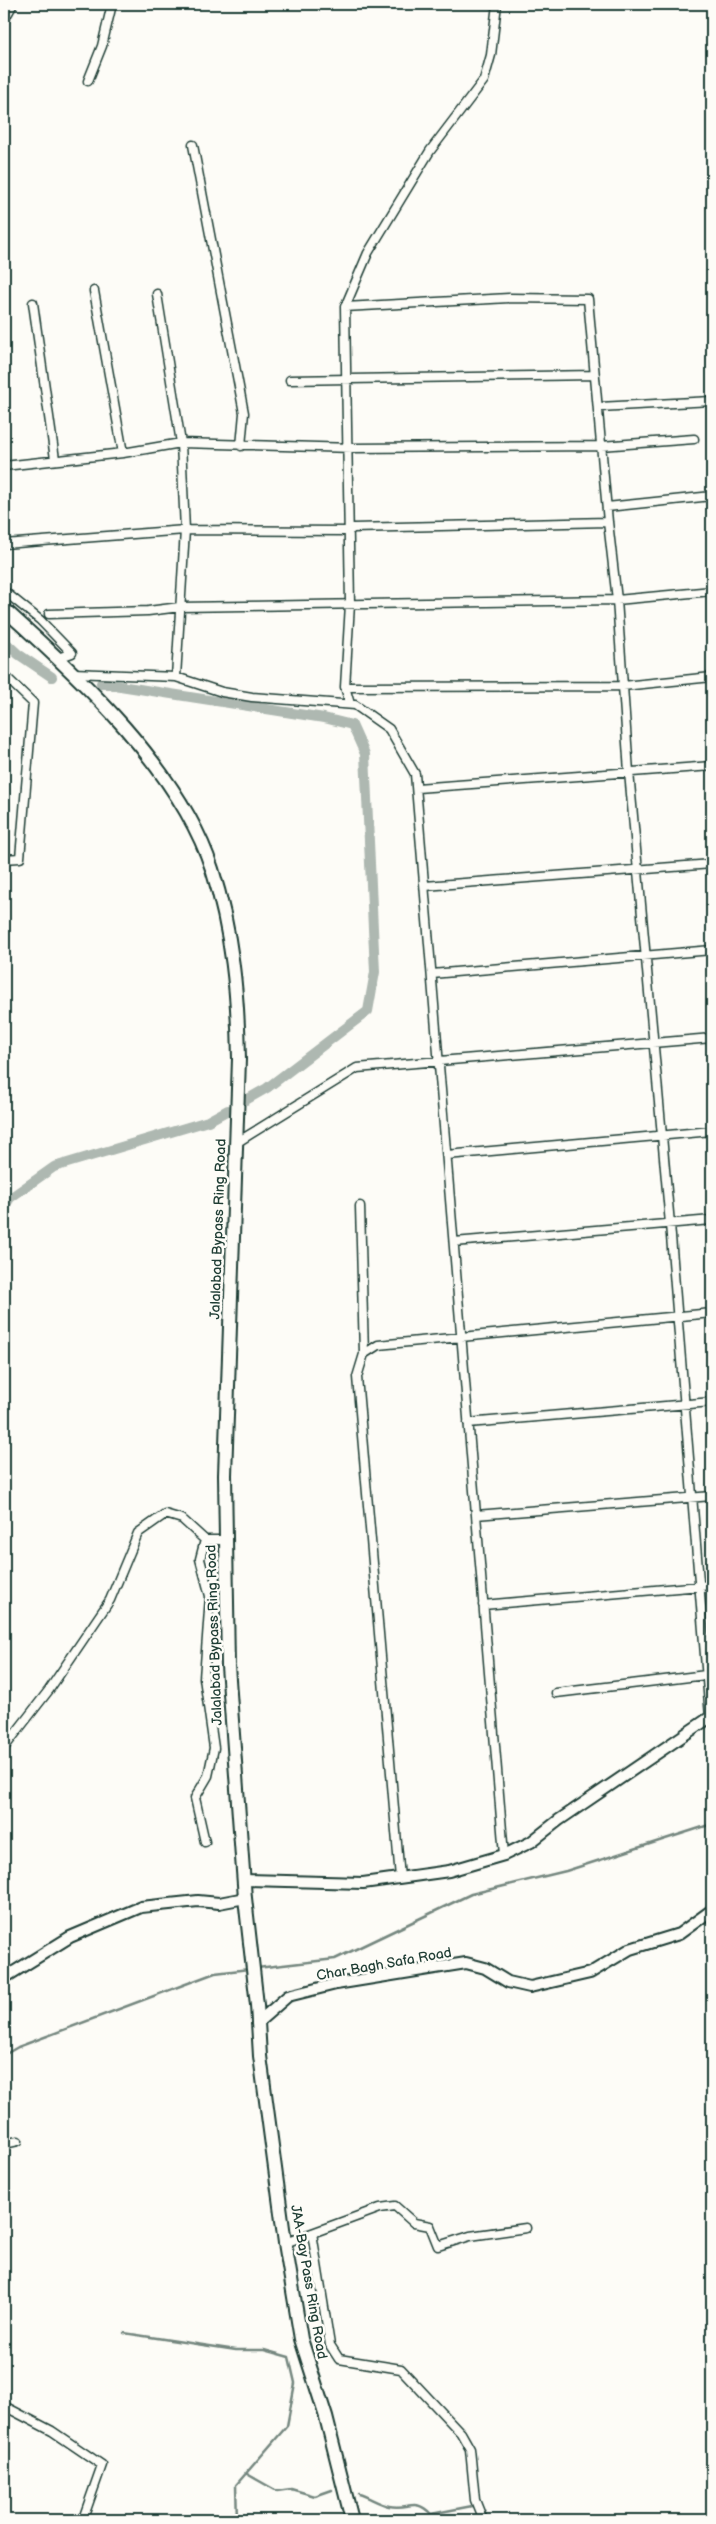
<svg xmlns="http://www.w3.org/2000/svg" width="716" height="2524" font-family="'Balsamiq Sans',sans-serif">
  <style>
    .lines { fill: none; stroke-linecap: round; stroke-linejoin: round }
    .stream { stroke: #75877f; stroke-width: 2.5 }
    .canal { stroke: #aeb8b1; stroke-width: 10 }
    .minor-casing { stroke: #1f3d34; stroke-width: 11 }
    .tertiary-casing { stroke: #1f3d34; stroke-width: 14 }
    .trunk-casing { stroke: #1f3d34; stroke-width: 16 }
    .minor { stroke: #fdfcf7; stroke-width: 8 }
    .tertiary { stroke: #fdfcf7; stroke-width: 10 }
    .trunk { stroke: #fdfcf7; stroke-width: 12 }
    .labels { text-anchor: middle; dominant-baseline: central; stroke-width: 5; stroke-linejoin: round; paint-order: stroke }
    .street-label { font-size: 14px; fill: #1f3d34; stroke: #fdfcf7 }
  </style>
  <rect width="100%" height="100%" fill="#fdfcf7"/>
  <filter id="ink" filterUnits="userSpaceOnUse"><feTurbulence type="fractalNoise" baseFrequency=".02" numOctaves="2"/><feDisplacementMap in="SourceGraphic" scale="10" xChannelSelector="R" yChannelSelector="G"/><feConvolveMatrix kernelMatrix="1 2 1 2 8 2 1 2 1" color-interpolation-filters="sRGB"/></filter>
  <g filter="url(#ink)">
    <g class="lines">
      <path class="stream" d="M257 1968 335 1959 471 1894 566 1871 712 1824
        M4 2055 18 2047 215 1973 249 1969
        M124 2333 236 2350H264L289 2357 295 2383 287 2426 236 2485 237 2520
        M247 2474 277 2491 291 2489 315 2496 332 2490
        M359 2494C369 2497 379 2504 389 2506 409 2510 415 2497 431 2514L472 2506"/>
      <path class="canal" d="M4 641 18 654 52 677
        M101 683 324 718 352 725 365 754 375 972 368 1011 267 1088 246 1100
        M4 1208 10 1198 54 1167 208 1121 228 1110"/>
      <defs>
        <path id="minor" d="M4 20 13 4
          M88 81 102 46 112 4
          M193 145 244 413 241 446
          M94 291 123 453
          M157 294 181 443 185 530 176 677
          M33 303 55 459
          M345 307 509 298 588 299 608 522 617 600 629 772 670 1224 710 1717
          M290 380 595 375
          M599 407 712 401
          M4 466 123 453 181 443 353 448 601 446 694 439
          M607 507 712 496
          M4 544 185 530 349 531 353 528 608 522
          M4 591 40 620 72 653 58 658
          M49 614 148 611 180 607 617 600 712 591
          M73 673 176 677 222 692 252 697 355 705 389 729 415 774 504 1855
          M4 675 33 703 20 858 4 859
          M345 687 623 686 712 677
          M350 704 345 687 350 604 345 307 368 253 430 151 484 80 491 55 497 4
          M417 788 712 766
          M425 886 712 864
          M432 974 712 950
          M236 1143 357 1068 712 1038
          M447 1155 712 1131
          M360 1206 364 1354
          M454 1242 712 1220
          M468 1423 712 1402
          M476 1515 712 1496
          M205 1540 200 1559 210 1596 204 1678 214 1748 208 1776 195 1798 205 1842
          M483 1605 712 1585
          M556 1693 706 1675
          M4 1748 49 1690 110 1600 138 1533 165 1514 182 1519 205 1540H225
          M400 1878 357 1377 364 1354 378 1345 712 1313
          M4 2144 18 2141
          M312 2233 330 2345 339 2359 401 2369 461 2433 470 2449 475 2500 483 2520
          M285 2243 380 2208 395 2206 414 2223 430 2226 438 2246 470 2236 526 2228
          M4 2406 52 2431 102 2465 84 2516 79 2520"/>
        <path id="tertiary" d="M244 1880 363 1883 449 1871 504 1855 531 1842 559 1820 712 1716
          M4 1978 70 1937 141 1907 198 1901 219 1903 245 1898
          M257 2023 288 1996 336 1984 466 1963 485 1968 508 1982 530 1987 590 1973 630 1949 679 1934 712 1910"/>
        <path id="trunk" d="M4 609C80 677 180 770 212 869 232 932 238 994 239 1059L225 1475 228 1666 245 1898 257 2005 260 2056 285 2243 301 2339 326 2417 352 2520"/>
      </defs>
      <use href="#minor" class="minor-casing"/>
      <use href="#tertiary" class="tertiary-casing"/>
      <use href="#trunk" class="trunk-casing"/>
      <use href="#minor" class="minor"/>
      <use href="#tertiary" class="tertiary"/>
      <use href="#trunk" class="trunk"/>
    </g>
  </g>
  <g class="labels">
    <g class="street-label">
      <text transform="translate(218 1229) rotate(-88)">Jalalabad Bypass Ring Road</text>
      <text transform="translate(214 1635) rotate(-92)">Jalalabad Bypass Ring Road</text>
      <text transform="translate(384 1964) rotate(-10)">Char Bagh Safa Road</text>
      <text transform="translate(309 2282) rotate(80)">JAA-Bay Pass Ring Road</text>
    </g>
  </g>
  <rect width="716" height="2524" fill="none" stroke="#fdfcf7" stroke-width="20"/>
  <rect x="10" y="10" width="696" height="2504" fill="none" stroke="#1f3d34" stroke-width="2" filter="url(#ink)"/>
</svg>
